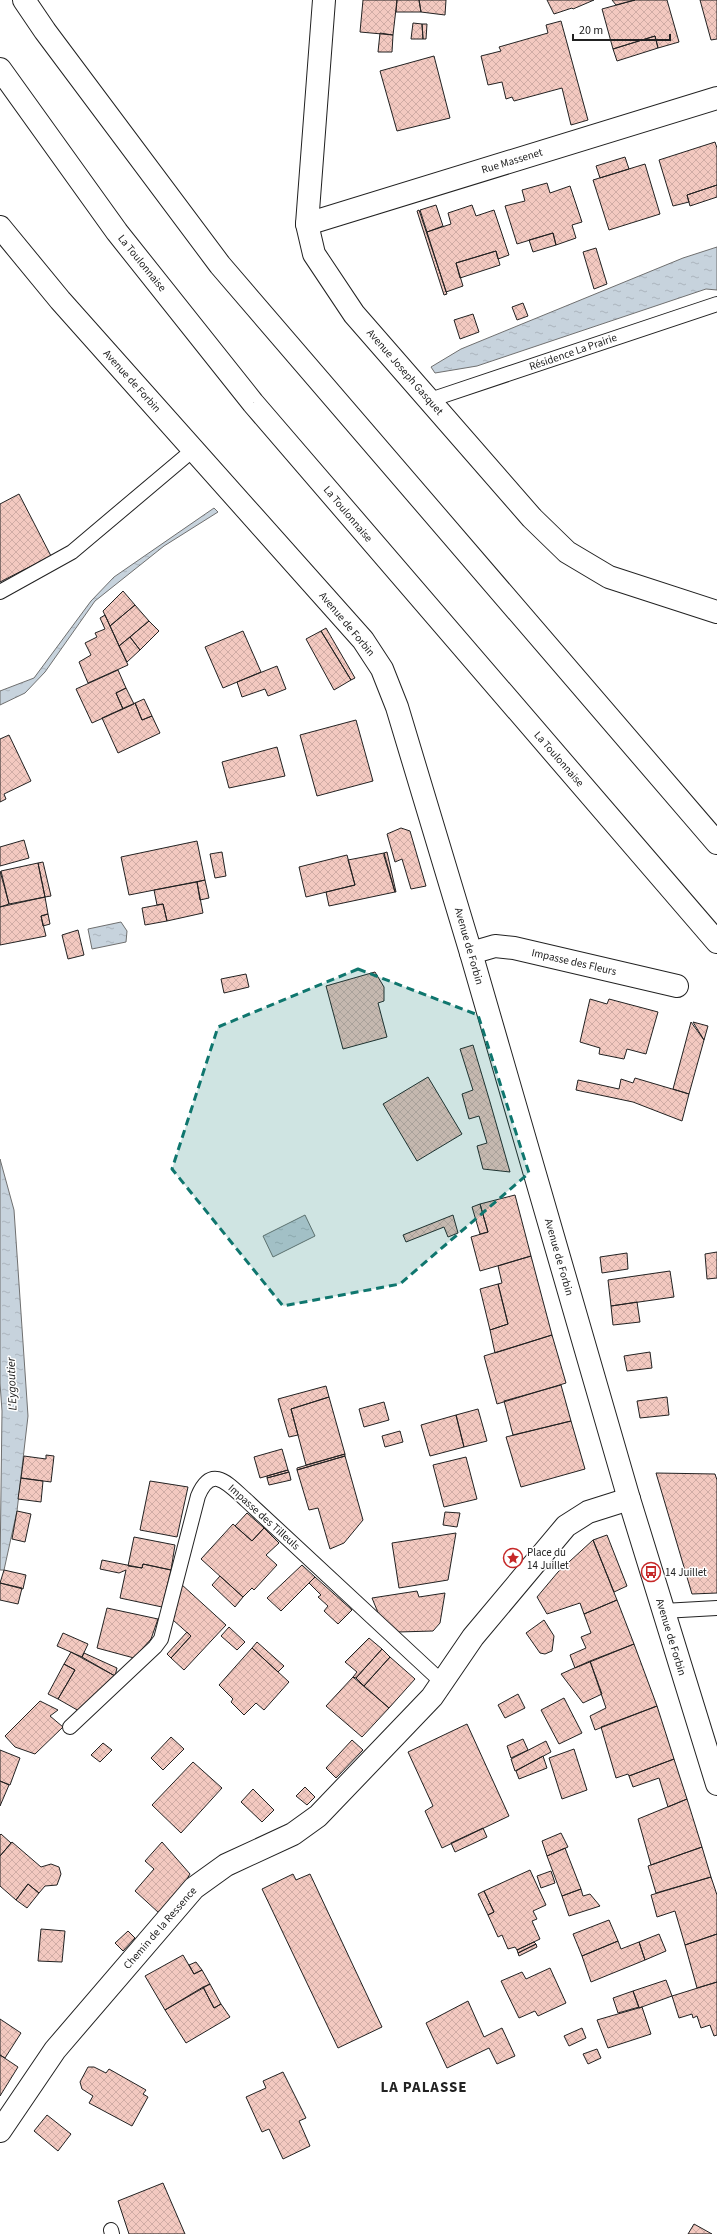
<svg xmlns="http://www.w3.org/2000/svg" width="717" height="2234" font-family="'Source Sans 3',sans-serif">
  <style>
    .water { fill: url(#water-ripples); stroke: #6f6f6f }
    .building { fill: url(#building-cross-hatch); stroke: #222 }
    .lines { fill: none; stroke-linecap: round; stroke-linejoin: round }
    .lane-casing { stroke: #222; stroke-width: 16 }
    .street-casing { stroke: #222; stroke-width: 24 }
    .secondary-casing { stroke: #222; stroke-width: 24 }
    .primary-casing { stroke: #222; stroke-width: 24 }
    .highway-casing { stroke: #222; stroke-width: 24 }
    .lane { stroke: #fff; stroke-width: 14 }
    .street { stroke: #fff; stroke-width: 22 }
    .secondary { stroke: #fff; stroke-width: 22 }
    .primary { stroke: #fff; stroke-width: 22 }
    .highway { stroke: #fff; stroke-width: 22 }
    .marked { fill: #0f766e; fill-opacity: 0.2; stroke: #0f766e; stroke-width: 3; stroke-dasharray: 8 5; stroke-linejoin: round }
    .labels { text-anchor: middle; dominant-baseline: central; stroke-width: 3; stroke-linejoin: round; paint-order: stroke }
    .street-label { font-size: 11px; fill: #222; stroke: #fff }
    .poi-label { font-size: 11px; fill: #222; stroke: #fff; text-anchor: start }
    .water-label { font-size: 12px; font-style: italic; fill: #222; stroke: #fff }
    .district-label { font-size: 15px; font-weight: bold; letter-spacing: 1px; fill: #222; stroke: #fff }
  </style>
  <defs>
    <pattern id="water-ripples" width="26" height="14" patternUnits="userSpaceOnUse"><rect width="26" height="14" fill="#c7d3dd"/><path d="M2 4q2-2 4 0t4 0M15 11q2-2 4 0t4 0" fill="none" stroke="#abb5bd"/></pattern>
    <pattern id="building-cross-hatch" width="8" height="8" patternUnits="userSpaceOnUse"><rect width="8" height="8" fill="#f3c9c0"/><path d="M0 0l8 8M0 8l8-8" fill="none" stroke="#d0aca5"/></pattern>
  </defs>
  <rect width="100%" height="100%" fill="#fff"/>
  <path class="water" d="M717 247V290L706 289 477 366 435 373 431 367 461 349 683 258Z
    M214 508 218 512 164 546 95 601 45 672 25 693 0 705V691L34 678 91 601 114 577Z
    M121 922 127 931 126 942 92 949 88 929Z
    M0 1159 14 1210 28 1416 17 1511 4 1570H0L2 1411 0 1383Z
    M305 1215 315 1236 273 1257 263 1236Z"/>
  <path class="building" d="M363 0H397L393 35 360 32Z
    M397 0H419L421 12H396Z
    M419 0H446L445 15 421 12Z
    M547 0H594L573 9 572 8 554 14Z
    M612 0H635L616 5Z
    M635 0H667L679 42 658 48 655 36 613 49 602 9Z
    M700 0H717V39L711 40Z
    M561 21 588 120 571 125 562 88 514 101 512 97 506 99 502 82 488 85 481 56 501 51 499 47 548 33 546 25Z
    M413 23 422 24 423 39H411Z
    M422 24H427L426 39H423Z
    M380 33 393 35 392 52H378Z
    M655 36 658 48 617 61 613 49Z
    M434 56 450 118 397 131 380 71Z
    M715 142 717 148V185L687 195 689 202 673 206 659 160Z
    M625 157 629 169 600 178 596 166Z
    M645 164 660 214 609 230 593 180Z
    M547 183 550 193 570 186 582 222 572 225 576 238 556 245 553 233 517 244 505 206 525 201 522 190Z
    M717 185V197L690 206 687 195Z
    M436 205 443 226 427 232 420 210Z
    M472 205 476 216 494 210 509 255 498 259 496 251 456 263 463 286 446 292 427 232 451 224 448 213Z
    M419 210 447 294 444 295 417 211Z
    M553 233 556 245 533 252 529 240Z
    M596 248 607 284 594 289 583 252Z
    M496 251 500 265 460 278 456 263Z
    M523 303 528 316 517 320 512 307Z
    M473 314 479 332 460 339 454 320Z
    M19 494 51 556 0 582V504Z
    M123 591 135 605 110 626 103 611Z
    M135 605 149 621 119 646 110 626Z
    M105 615 128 665 88 683 79 662 91 655 85 643 97 637 95 633 105 629 100 618Z
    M149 621 159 631 140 650 130 637Z
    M326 628 355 678 351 680 321 631Z
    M243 631 261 672 223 688 205 647Z
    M321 631 351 680 334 690 306 639Z
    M130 637 140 650 127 662 119 646Z
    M277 666 286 689 268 696 265 689 242 697 237 682Z
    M118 670 126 688 116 693 123 709 92 723 76 689Z
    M126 688 134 704 123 709 116 693Z
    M144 699 152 716 142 720 135 703Z
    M135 703 142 720 152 716 160 733 118 753 102 718Z
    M356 720 373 781 317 796 300 735Z
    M9 735 31 781 4 794 6 799 0 802V739Z
    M277 747 285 776 229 788 222 762Z
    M401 828 410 831 426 886 411 889 402 859 395 862 387 834Z
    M24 840 29 858 0 866V847Z
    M197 841 205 880 129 895 121 857Z
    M222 852 226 876 215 878 210 854Z
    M387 852 396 892H395L384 856V853Z
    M384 853 395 892 329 906 326 892 355 885 348 860Z
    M347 855 355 885 306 897 299 867Z
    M43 862 51 896 45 897 38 863Z
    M38 863 45 897 9 904 1 871Z
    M0 871 9 904 0 907Z
    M205 880 209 898 200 900 197 882Z
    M197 882 203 913 167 921 163 904 157 905 154 890Z
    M45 897 48 914 41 916 46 936 0 945V907Z
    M163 904 167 921 145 925 142 908Z
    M48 914 50 924 43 926 41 916Z
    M78 930 84 955 68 959 62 935Z
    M375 972 384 987V1001L378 1003 387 1037 343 1049 326 986Z
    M246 974 249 987 224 993 221 979Z
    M590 999 607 1004 609 999 658 1012 646 1054 627 1049 624 1059 599 1054 600 1048 580 1042Z
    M691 1022 704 1040 689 1094 673 1089Z
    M693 1022 708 1026 704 1040Z
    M473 1045 490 1102 510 1172 483 1169 477 1146 487 1143 479 1116 469 1119 462 1094 473 1090 460 1049Z
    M428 1077 462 1134 417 1161 383 1104Z
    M635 1078 689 1094 682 1121 633 1102 576 1090 578 1080 619 1089 621 1079 633 1083Z
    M515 1195 531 1256 480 1271 471 1237 488 1232 480 1204Z
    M480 1204 488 1232 480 1234 472 1207Z
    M453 1215 458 1233 448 1237 444 1227 406 1242 403 1235Z
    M717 1252V1278L707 1279 705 1254Z
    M627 1253 628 1269 602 1273 600 1257Z
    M531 1256 552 1335 495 1353 490 1330 508 1324 498 1284 502 1283 498 1266Z
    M670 1271 674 1297 611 1306 608 1280Z
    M498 1284 508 1324 490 1330 480 1289Z
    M637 1302 640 1322 613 1325 611 1306Z
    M552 1335 566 1383 497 1404 484 1356Z
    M650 1352 652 1368 627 1371 624 1356Z
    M561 1385 571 1421 513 1435 504 1401Z
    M326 1386 329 1397 291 1409 298 1435 289 1437 278 1399Z
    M329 1397 345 1454 306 1465 291 1409Z
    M667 1397 669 1415 640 1418 637 1401Z
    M384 1402 389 1420 364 1427 359 1409Z
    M478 1409 487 1441 464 1447 456 1415Z
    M456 1415 464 1447 430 1456 421 1425Z
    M571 1421 585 1469 521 1487 506 1437Z
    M400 1431 403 1442 385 1447 382 1436Z
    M282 1449 288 1470 260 1478 254 1457Z
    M345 1454V1456L297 1470V1468Z
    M46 1455 54 1456 51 1482 21 1478 24 1456 46 1459Z
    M345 1456 363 1520 344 1543 330 1549 318 1508 309 1510 297 1470Z
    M466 1457 477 1499 444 1507 433 1465Z
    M288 1470 289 1472 267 1478V1476Z
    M289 1472 291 1480 269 1485 267 1478Z
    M656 1473 715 1474 717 1480V1593L692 1594Z
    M21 1478 43 1481 41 1502 18 1499Z
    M150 1481 188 1487 177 1537 140 1530Z
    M17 1511 31 1514 25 1542 12 1539Z
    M445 1512 460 1513 457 1527 443 1525Z
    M247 1513 264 1528 252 1541 235 1526Z
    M233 1524 252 1541 264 1528 279 1543 266 1555 277 1565 254 1590 252 1588 243 1597 201 1559Z
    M456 1533 448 1580 399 1588 392 1543Z
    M607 1535 627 1586 614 1592 593 1540Z
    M134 1537 175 1545 171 1570 143 1564 142 1568 128 1566Z
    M593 1540 617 1600 584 1614 580 1603 547 1614 537 1597 558 1572Z
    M102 1560 142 1568 143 1564 171 1570 162 1607 120 1598 126 1570 119 1573 100 1569Z
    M302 1565 315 1577 281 1611 267 1598Z
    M4 1570 26 1575 23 1589 0 1583Z
    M220 1576 243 1597 235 1607 212 1585Z
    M315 1577 352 1610 338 1624 324 1611 328 1606 318 1597 321 1595 309 1583Z
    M0 1583 22 1588 18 1604 0 1600Z
    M181 1584 226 1625 184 1670 171 1658 191 1636 173 1620Z
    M417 1591 419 1597 445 1593 440 1623 433 1631 398 1632 379 1615 372 1598Z
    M617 1600 634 1644 575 1668 570 1655 586 1648 581 1637 591 1633 584 1614Z
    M107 1608 158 1619 151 1639 134 1658 97 1648Z
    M544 1620 554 1636 552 1651 545 1654 540 1653 526 1633Z
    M229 1627 245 1642 237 1650 221 1636Z
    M187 1632 191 1636 171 1658 167 1654Z
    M63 1633 88 1644 82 1657 57 1646Z
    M369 1638 382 1649 356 1678 353 1677 357 1672 345 1662Z
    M257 1642 284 1666 278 1672 252 1648Z
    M634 1644 657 1706 595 1730 590 1716 606 1708 590 1661Z
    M252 1648 289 1682 264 1710 256 1703 244 1715 231 1702 233 1699 219 1685Z
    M382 1649 390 1657 364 1686 356 1678Z
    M71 1652 115 1676 79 1711 58 1699 75 1670 64 1664Z
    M84 1653 117 1668 115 1676 82 1657Z
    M390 1657 415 1679 389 1708 364 1686Z
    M590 1661 602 1694 583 1703 561 1674Z
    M64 1664 75 1670 58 1699 48 1694Z
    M353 1677 389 1708 362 1737 326 1706Z
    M518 1694 525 1708 505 1718 498 1705Z
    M564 1698 582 1733 559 1744 541 1710Z
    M40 1701 58 1710 50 1716 63 1727 35 1754 15 1747 5 1736Z
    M657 1706 674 1759 629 1776 628 1774 616 1778 601 1727Z
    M467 1724 509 1816 442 1848 425 1811 433 1806 408 1752Z
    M171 1737 184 1749 163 1770 151 1758Z
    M523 1739 528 1750 511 1758 507 1746Z
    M352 1740 363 1750 336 1778 326 1768Z
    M546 1741 551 1752 515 1771 511 1759Z
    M103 1743 112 1750 100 1762 91 1755Z
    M574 1749 587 1790 562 1799 549 1758Z
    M0 1750 20 1758 10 1785 0 1781Z
    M543 1756 547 1768 519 1779 516 1771Z
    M674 1759 687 1799 668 1807 659 1778 633 1787 629 1776Z
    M193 1762 222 1788 181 1833 152 1805Z
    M0 1781 9 1785 0 1806Z
    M305 1787 315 1797 307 1805 296 1796Z
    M253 1789 274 1810 262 1822 241 1802Z
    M687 1799 702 1847 651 1865 638 1819Z
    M483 1828 487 1837 455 1852 451 1843Z
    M561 1833 568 1847 547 1856 542 1841Z
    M1 1834 11 1843 0 1856V1835Z
    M12 1842 41 1867 51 1864 59 1867 61 1874 57 1885 45 1886 39 1893 28 1884 16 1900 0 1886V1856Z
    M162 1842 190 1874 181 1889 159 1913 135 1891 154 1869 145 1861Z
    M702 1847 711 1877 656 1893 648 1866Z
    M565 1848 581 1889 562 1896 547 1856Z
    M530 1870 546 1905 533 1911 537 1919 532 1921 540 1939 517 1950 515 1947 508 1949 502 1935 498 1937 488 1915 494 1912 484 1891Z
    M551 1871 555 1883 541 1888 537 1876Z
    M293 1874 296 1880 310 1874 382 2027 338 2048 262 1889Z
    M711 1877 717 1895V1934L685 1945 675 1911 657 1917 651 1895Z
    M28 1884 39 1893 27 1908 16 1900Z
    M581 1889 583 1896 590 1894 600 1906 569 1916 562 1896Z
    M484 1891 494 1912 488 1915 478 1894Z
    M609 1920 618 1941 582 1956 573 1934Z
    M41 1929 65 1931 62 1962 38 1961Z
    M128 1931 135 1938 123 1951 115 1943Z
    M659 1934 666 1951 645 1960 639 1942Z
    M717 1934V1982L697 1988 685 1945Z
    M618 1941 621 1949 639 1942 645 1960 591 1982 582 1956Z
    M534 1942 536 1944 518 1953 517 1950Z
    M536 1944 537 1947 519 1956 518 1953Z
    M183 1955 194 1974 202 1970 210 1984 165 2010 145 1976Z
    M196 1962 202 1970 194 1974 189 1965Z
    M550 1968 566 2003 538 2016 535 2011 519 2018 501 1981 522 1972 526 1979Z
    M666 1980 672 1996 639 2008 633 1991Z
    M717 1982V2035L714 2036 710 2025 701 2028 697 2016 693 2018 692 2014 679 2018 672 1996Z
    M210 1984 221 2004 214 2008 203 1987Z
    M203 1987 214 2008 221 2004 230 2017 186 2043 165 2010Z
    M633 1991 639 2007 618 2013 613 1998Z
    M468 2001 484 2037 502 2028 515 2056 497 2064 489 2048 447 2068 426 2023Z
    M642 2007 651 2034 608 2048 597 2020Z
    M0 2019 21 2033 5 2058 0 2055Z
    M582 2028 586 2038 569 2046 564 2036Z
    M597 2049 601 2058 588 2064 583 2054Z
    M0 2055 18 2067 0 2096Z
    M88 2067H94L106 2073 109 2069 146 2090 143 2094 148 2097 132 2126 89 2103 93 2096 82 2089 80 2082Z
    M283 2072 306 2118 299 2121 310 2146 283 2159 269 2129 262 2132 246 2097 266 2088 263 2081Z
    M47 2115 71 2134 58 2151 34 2131Z
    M163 2183 185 2234H129L118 2201Z
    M694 2224 712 2234H688Z"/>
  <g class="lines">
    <defs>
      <path id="lane" d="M430 400 717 304
        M0 592 72 552 193 450
        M663 1611 717 1608
        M70 1727 155 1647 161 1639 198 1496C212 1463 229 1485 246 1500L443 1683
        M111 2230 112 2234"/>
      <path id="street" d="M307 224 717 98
        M471 953 495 946 514 948 677 986
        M0 2131 55 2050 194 1888 226 1865 293 1834 318 1816 432 1697 473 1637 566 1526 588 1512 629 1499"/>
      <path id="secondary" d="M0 227 60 300 363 640 382 669 397 707 471 953 629 1499 717 1784"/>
      <path id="primary" d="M324 0 307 224 314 254 354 314 532 518 567 552 609 577 717 612"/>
      <path id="highway" d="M24 0 45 31 220 265 717 843
        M0 69 117 232 253 403 717 942"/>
    </defs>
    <use href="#lane" class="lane-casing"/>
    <use href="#street" class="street-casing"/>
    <use href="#secondary" class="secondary-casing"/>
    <use href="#primary" class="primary-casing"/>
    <use href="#highway" class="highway-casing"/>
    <use href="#lane" class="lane"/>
    <use href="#street" class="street"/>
    <use href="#secondary" class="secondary"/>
    <use href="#primary" class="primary"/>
    <use href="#highway" class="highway"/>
  </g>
  <path class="marked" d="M358 969 478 1015 529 1173 400 1284 283 1306 172 1169 218 1027Z"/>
  <defs>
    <symbol id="sight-ring" viewBox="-11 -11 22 22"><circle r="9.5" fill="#fff" stroke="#c62828" stroke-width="1.5"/><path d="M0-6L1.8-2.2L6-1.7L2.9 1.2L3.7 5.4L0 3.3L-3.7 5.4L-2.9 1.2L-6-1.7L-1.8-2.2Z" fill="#c62828"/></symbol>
    <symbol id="bus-ring" viewBox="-11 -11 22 22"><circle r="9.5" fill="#fff" stroke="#c62828" stroke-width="1.5"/><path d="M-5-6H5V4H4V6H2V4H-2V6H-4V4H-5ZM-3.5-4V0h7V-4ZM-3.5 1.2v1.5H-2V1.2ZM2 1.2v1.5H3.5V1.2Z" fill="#c62828"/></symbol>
  </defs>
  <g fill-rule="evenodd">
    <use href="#sight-ring" x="502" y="1547" width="22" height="22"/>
    <use href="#bus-ring" x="640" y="1561" width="22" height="22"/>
  </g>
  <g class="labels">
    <g class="street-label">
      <text transform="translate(512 161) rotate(-17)">Rue Massenet</text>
      <text transform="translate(142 263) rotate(51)">La Toulonnaise</text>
      <text transform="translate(573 352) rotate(-19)">Résidence La Prairie</text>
      <text transform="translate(405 372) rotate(49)">Avenue Joseph Gasquet</text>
      <text transform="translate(132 381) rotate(48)">Avenue de Forbin</text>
      <text transform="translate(348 514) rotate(50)">La Toulonnaise</text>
      <text transform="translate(347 624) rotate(50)">Avenue de Forbin</text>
      <text transform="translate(559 759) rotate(49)">La Toulonnaise</text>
      <text transform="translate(469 946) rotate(74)">Avenue de Forbin</text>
      <text transform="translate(574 962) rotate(13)">Impasse des Fleurs</text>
      <text transform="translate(559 1257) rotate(74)">Avenue de Forbin</text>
      <text transform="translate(264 1517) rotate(42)">Impasse des Tilleuls</text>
      <text transform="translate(671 1637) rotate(73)">Avenue de Forbin</text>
      <text transform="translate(160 1928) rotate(-49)">Chemin de la Ressence</text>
    </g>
    <g class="poi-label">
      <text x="527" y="1552">Place du<tspan x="527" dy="13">14 Juillet</tspan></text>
      <text x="665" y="1572">14 Juillet</text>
    </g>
    <g class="water-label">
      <text transform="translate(12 1384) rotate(-92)">L'Eygoutier</text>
    </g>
    <g class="district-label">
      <text x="424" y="2087">LA PALASSE</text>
    </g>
  </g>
  <path d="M573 34v6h97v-6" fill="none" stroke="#222222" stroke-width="2"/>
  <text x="579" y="34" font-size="12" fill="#222222" stroke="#ffffff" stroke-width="3" paint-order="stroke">20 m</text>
</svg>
